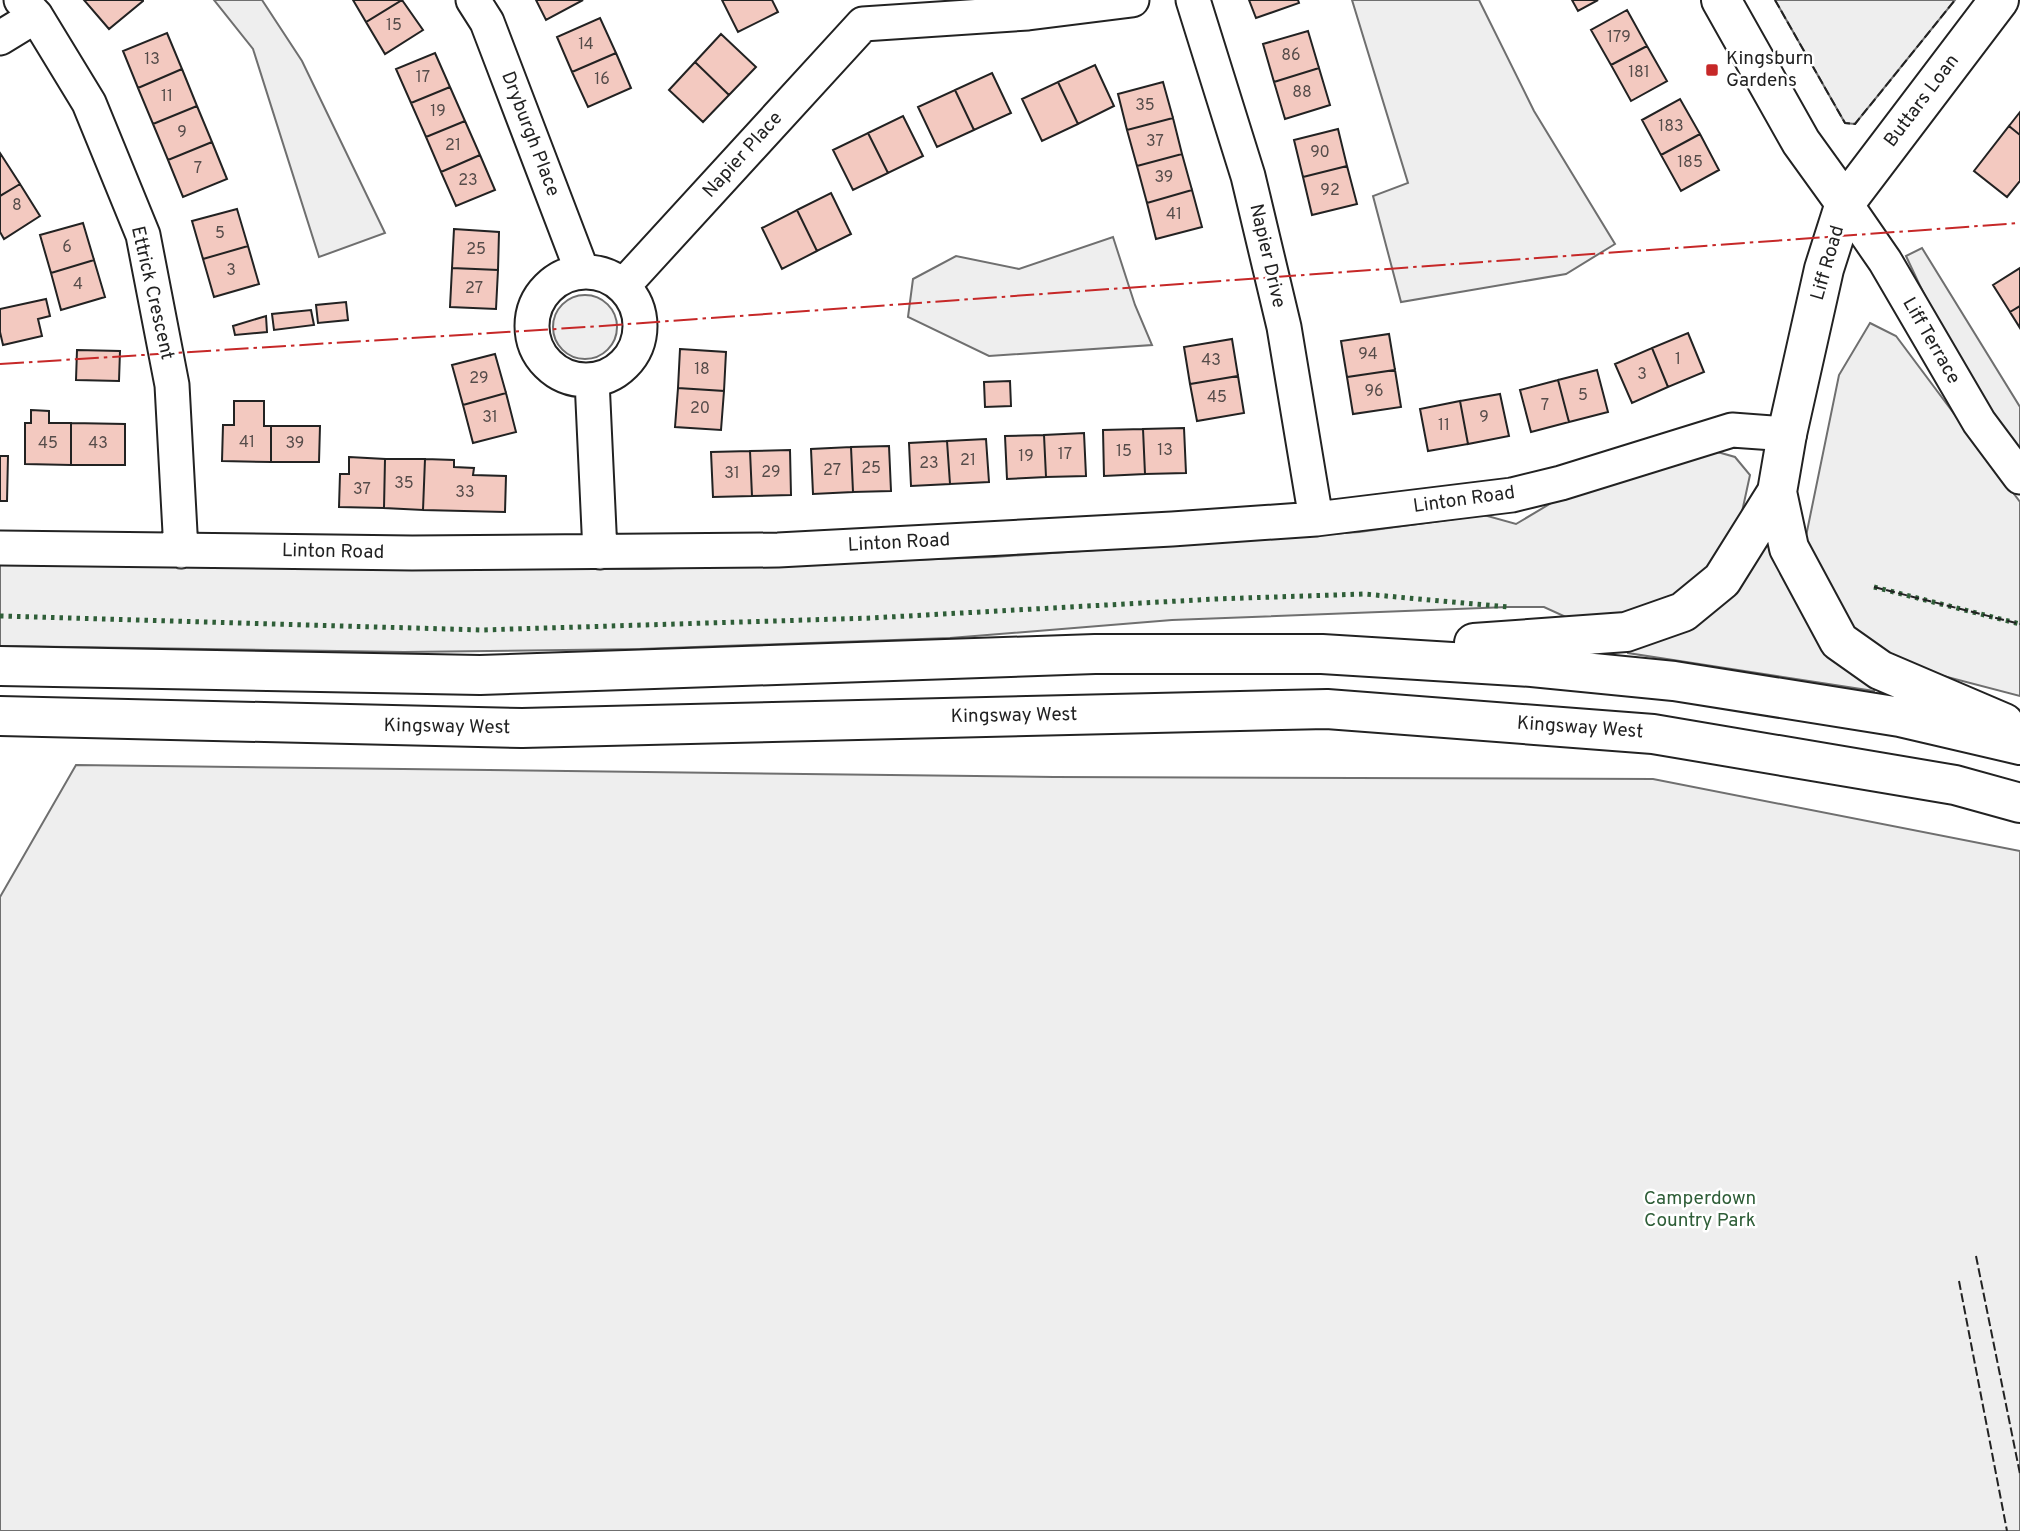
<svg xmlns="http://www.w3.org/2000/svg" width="2020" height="1531" font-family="Overpass,sans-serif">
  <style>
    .green { fill: #eee; stroke: #6f6f6f; stroke-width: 2 }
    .building { fill: #f3c9c0; stroke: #222; stroke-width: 2 }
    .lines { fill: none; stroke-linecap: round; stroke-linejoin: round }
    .street-casing { stroke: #222; stroke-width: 37 }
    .secondary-casing { stroke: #222; stroke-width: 42 }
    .highway-casing { stroke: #222; stroke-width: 42 }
    .street { stroke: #fff; stroke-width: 33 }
    .secondary { stroke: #fff; stroke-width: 38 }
    .highway { stroke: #fff; stroke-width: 38 }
    .hedge { stroke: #2f5e38; stroke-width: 5; stroke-dasharray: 3.5 5; stroke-linecap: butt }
    .fence { stroke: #222; stroke-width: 2; stroke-dasharray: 9 3.5; stroke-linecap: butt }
    .power { stroke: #c62828; stroke-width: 2; stroke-dasharray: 24 5 3.5 5; stroke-linecap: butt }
    .poi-dot { fill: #c62828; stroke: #fff; stroke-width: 2.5 }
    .labels { text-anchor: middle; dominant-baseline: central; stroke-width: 5; stroke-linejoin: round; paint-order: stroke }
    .number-label { font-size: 16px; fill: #564c4a }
    .poi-label { font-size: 19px; fill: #222; stroke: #fff; text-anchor: start }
    .street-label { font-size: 19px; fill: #222; stroke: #fff }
    .park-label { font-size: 19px; fill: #2f5e38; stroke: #fff }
  </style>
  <rect width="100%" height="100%" fill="#fff"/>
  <path class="green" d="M214 0H262L302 61 385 233 319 257 253 49Z
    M1352 0H1479L1534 111 1615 244 1566 274 1401 302 1373 196 1408 183Z
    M1775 0H1955L1855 124 1845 123Z
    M1113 237 1135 305 1152 345 989 356 908 317 913 279 956 256 1019 269Z
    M1922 248 2020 407V454C1974 392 1938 326 1906 256Z
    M553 327a32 32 0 1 1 64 0a32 32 0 1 1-64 0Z
    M1870 323 1896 336 2020 502V696L1886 661 1850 631 1804 546 1839 375Z
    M1714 451 1735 457 1750 475 1737 535 1679 602 1623 621 1568 618 1544 607H1508L1172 620 950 638 640 649 404 652 0 646V564L647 569 994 557 1359 532 1484 515 1516 524 1553 502Z
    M1761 541 1774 545 1876 682 1874 691 1628 653 1626 643Z
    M76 765 1054 777 1653 779 2020 851V1531H0V897Z"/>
  <path class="building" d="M84 0H143V1L109 29Z
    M353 0H402L366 22Z
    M402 0 423 30 385 54 366 22Z
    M536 0H583L546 20Z
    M722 0H772L778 12 738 32Z
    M1249 0H1298L1299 3 1256 18Z
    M1572 0H1598L1578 11Z
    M1627 10 1647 46 1611 65 1591 30Z
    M600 18 616 53 572 72 557 37Z
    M1308 31 1319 68 1274 82 1263 44Z
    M167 33 182 69 138 88 123 51Z
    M721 34 756 67 729 95 695 62Z
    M1647 46 1667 81 1631 101 1611 65Z
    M435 53 450 87 411 103 396 69Z
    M616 53 631 88 588 107 572 72Z
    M695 62 729 95 703 122 669 90Z
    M1095 65 1114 106 1078 124 1058 82Z
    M1319 68 1330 105 1285 119 1274 82Z
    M182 69 197 106 153 124 138 88Z
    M992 73 1011 113 974 130 955 90Z
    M1058 82 1078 124 1042 141 1022 99Z
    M1163 82 1173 118 1127 130 1118 94Z
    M450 87 465 121 426 137 411 103Z
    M955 90 974 130 937 147 918 107Z
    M1680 99 1700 134 1661 155 1642 120Z
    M197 106 212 142 168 160 153 124Z
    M2020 112V135L2009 126Z
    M903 116 923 156 888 173 868 133Z
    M1173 118 1182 154 1137 166 1127 130Z
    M465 121 480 155 441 172 426 137Z
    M2009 126 2020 135V181L2007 197 1974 171Z
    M1338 129 1347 166 1303 177 1294 140Z
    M868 133 888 173 853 190 833 150Z
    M1700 134 1719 170 1681 191 1661 155Z
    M212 142 227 179 183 197 168 160Z
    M0 153 20 184 0 196Z
    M1182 154 1192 190 1147 203 1137 166Z
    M480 155 495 190 456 206 441 172Z
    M1347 166 1357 204 1312 215 1303 177Z
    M20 184 40 216 4 239 0 232V196Z
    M1192 190 1202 227 1156 239 1147 203Z
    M831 193 851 234 817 251 797 210Z
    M237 209 248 246 203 259 192 221Z
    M797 210 817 251 782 269 762 228Z
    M83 223 94 260 51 273 40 235Z
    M454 229 499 232 498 270 452 268Z
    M248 246 259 284 214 297 203 259Z
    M94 260 105 297 61 310 51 273Z
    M452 268 498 270 496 309 450 307Z
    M2020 268V306L2010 312 1993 285Z
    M46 299 50 316 38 319 42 336 3 345 0 332V309Z
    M346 302 348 320 318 323 316 305Z
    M2020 306V328L2010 312Z
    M311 310 314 325 274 330 272 314Z
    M266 316 267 332 235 335 233 326Z
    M1688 333 1704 372 1668 387 1652 348Z
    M1389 334 1395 370 1347 377 1341 341Z
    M1232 339 1238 376 1190 384 1184 347Z
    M1652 348 1668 387 1632 403 1615 364Z
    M680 349 726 352 724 391 678 388Z
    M77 350 120 351 119 381 76 380Z
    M495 354 506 393 463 405 452 365Z
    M1395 370 1401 407 1353 414 1347 377Z
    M1597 370 1608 412 1569 422 1558 380Z
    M1238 376 1244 413 1197 421 1190 384Z
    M1558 380 1569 422 1531 432 1520 390Z
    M1010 381 1011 406 985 407 984 382Z
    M678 388 724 391 721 430 675 427Z
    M506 393 516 432 473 443 463 405Z
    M1500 394 1509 436 1468 444 1460 401Z
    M234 401H264V426H271V462L222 461 223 425H234Z
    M1460 401 1468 444 1428 451 1420 409Z
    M31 410 49 411V423H71V465L25 464V423H31Z
    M71 423 125 424V465H71Z
    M271 426H320L319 462H271Z
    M1184 428 1186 473 1145 474 1143 429Z
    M1143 429 1145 474 1104 476 1103 430Z
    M1084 433 1086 476 1046 477 1044 435Z
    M1044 435 1046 477 1007 479 1005 436Z
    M986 439 989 482 950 484 947 441Z
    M947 441 950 484 911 486 909 443Z
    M889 446 891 491 853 492 851 447Z
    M851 447 853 492 813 494 811 449Z
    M790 450 791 495 752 496 750 451Z
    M750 451 752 496 713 497 711 452Z
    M0 456H8L7 501H0Z
    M349 457 385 459 384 508 339 507 340 474H349Z
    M385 459H425L423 510 384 508Z
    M425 459 454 460V467L474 468 473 475 506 476 505 512 423 510Z"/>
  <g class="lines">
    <defs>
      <path id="street" d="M21 0 36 16 89 103 143 235 172 385 181 551
        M473 0 487 22 582 271
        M1193 0 1248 176 1284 327 1316 519
        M0 38 36 16
        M1845 203 1885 261 1979 422 2020 477
        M532 326a54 54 0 1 1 108 0a54 54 0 1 1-108 0Z
        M623 286 863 24 1028 13 1132 0
        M592 380 600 552
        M0 548 412 553 778 550 1172 529 1316 519 1512 495 1561 483 1732 430 1787 434"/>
      <path id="secondary" d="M1721 0 1801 142 1845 203
        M1787 434 1824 269 1845 203 1999 0"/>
      <path id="highway" d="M1777 492 1789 548 1839 641 1880 670 2004 723
        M1474 643 1626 632 1683 612 1722 580 1777 492 1787 434
        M0 666 480 675 1095 654H1322L1532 667 1674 681 1900 717 2020 745
        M0 716 522 728 1327 709 1653 734 1955 785 2020 803"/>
    </defs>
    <use href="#street" class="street-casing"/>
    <use href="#secondary" class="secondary-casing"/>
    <use href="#highway" class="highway-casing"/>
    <use href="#street" class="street"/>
    <use href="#secondary" class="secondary"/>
    <use href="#highway" class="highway"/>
    <path class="hedge" d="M1874 587 2020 624
      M0 616 481 630 871 618 1215 599 1364 594 1508 607"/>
    <path class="fence" d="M1775 0 1845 123 1855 124 1955 0
      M1874 587 2020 624
      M1976 1256 2020 1474
      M1959 1281 2007 1531"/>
    <path class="power" d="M0 364 587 327 2020 223"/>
  </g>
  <rect class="poi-dot" x="1705" y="63" width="14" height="14" rx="3.5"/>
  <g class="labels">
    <g class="number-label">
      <text x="394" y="26">15</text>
      <text x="1619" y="38">179</text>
      <text x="586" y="45">14</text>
      <text x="1291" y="56">86</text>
      <text x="152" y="60">13</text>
      <text x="1639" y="73">181</text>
      <text x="423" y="78">17</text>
      <text x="602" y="80">16</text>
      <text x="1302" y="93">88</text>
      <text x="167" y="97">11</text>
      <text x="1145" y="106">35</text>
      <text x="438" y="112">19</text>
      <text x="1671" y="127">183</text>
      <text x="182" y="133">9</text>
      <text x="1155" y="142">37</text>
      <text x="453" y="146">21</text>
      <text x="1320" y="153">90</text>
      <text x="1690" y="163">185</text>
      <text x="198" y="169">7</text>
      <text x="1164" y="178">39</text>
      <text x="468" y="181">23</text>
      <text x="1330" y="191">92</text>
      <text x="17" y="206">8</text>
      <text x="1174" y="215">41</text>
      <text x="220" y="234">5</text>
      <text x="67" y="248">6</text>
      <text x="476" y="250">25</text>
      <text x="231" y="271">3</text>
      <text x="78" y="285">4</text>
      <text x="474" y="289">27</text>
      <text x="1368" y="355">94</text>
      <text x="1678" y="360">1</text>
      <text x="1211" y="361">43</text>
      <text x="702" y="370">18</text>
      <text x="1642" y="375">3</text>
      <text x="479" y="379">29</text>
      <text x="1374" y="392">96</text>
      <text x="1583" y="396">5</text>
      <text x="1217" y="398">45</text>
      <text x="1545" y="406">7</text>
      <text x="700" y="409">20</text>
      <text x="490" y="418">31</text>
      <text x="1484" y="418">9</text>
      <text x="1444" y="426">11</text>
      <text x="247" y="443">41</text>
      <text x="48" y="444">45</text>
      <text x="98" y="444">43</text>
      <text x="295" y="444">39</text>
      <text x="1165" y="451">13</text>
      <text x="1124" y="452">15</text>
      <text x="1065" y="455">17</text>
      <text x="1026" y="457">19</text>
      <text x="968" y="461">21</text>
      <text x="929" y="464">23</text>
      <text x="871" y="469">25</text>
      <text x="832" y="471">27</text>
      <text x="771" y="473">29</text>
      <text x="732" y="474">31</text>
      <text x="404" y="484">35</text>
      <text x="362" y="490">37</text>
      <text x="465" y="493">33</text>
    </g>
    <g class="poi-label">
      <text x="1726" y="59">Kingsburn<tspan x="1726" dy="22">Gardens</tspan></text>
    </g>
    <g class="street-label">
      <text transform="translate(1922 101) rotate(-53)">Buttars Loan</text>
      <text transform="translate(530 134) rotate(69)">Dryburgh Place</text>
      <text transform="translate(743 155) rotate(-48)">Napier Place</text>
      <text transform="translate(1267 256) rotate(77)">Napier Drive</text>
      <text transform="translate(1828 263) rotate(-74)">Liff Road</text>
      <text transform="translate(152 293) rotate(77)">Ettrick Crescent</text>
      <text transform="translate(1931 341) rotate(60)">Liff Terrace</text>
      <text transform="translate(1464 500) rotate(-8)">Linton Road</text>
      <text transform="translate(899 543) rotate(-3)">Linton Road</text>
      <text transform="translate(333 552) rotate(1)">Linton Road</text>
      <text transform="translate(1014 716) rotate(-1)">Kingsway West</text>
      <text transform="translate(447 727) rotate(1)">Kingsway West</text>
      <text transform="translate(1580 728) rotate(4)">Kingsway West</text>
    </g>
    <g class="park-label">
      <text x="1700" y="1199">Camperdown<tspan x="1700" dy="22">Country Park</tspan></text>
    </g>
  </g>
</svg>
